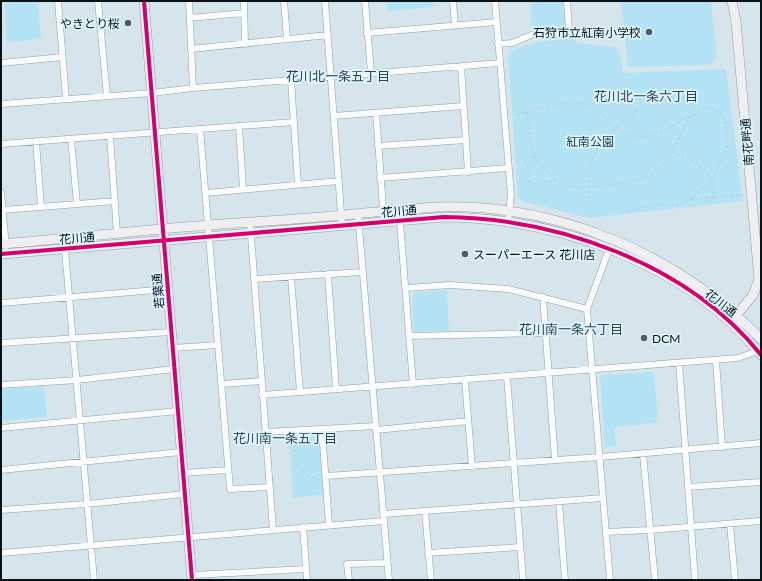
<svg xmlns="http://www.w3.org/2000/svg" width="762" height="581" font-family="Lato,'Noto Sans JP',sans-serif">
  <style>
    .green { fill: #b3e3f5 }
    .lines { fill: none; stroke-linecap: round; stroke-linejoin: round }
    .street-casing { stroke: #94a0a5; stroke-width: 7 }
    .secondary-casing { stroke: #94a0a5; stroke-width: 10 }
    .path { stroke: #c7cccd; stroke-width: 1.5; stroke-dasharray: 2 3; stroke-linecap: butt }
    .street { stroke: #f9fbfc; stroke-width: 6 }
    .secondary { stroke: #efeef1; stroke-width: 9 }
    .cycleway-casing { stroke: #def5fe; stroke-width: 6 }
    .cycleway { stroke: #d6006c; stroke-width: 4 }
    .poi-dot { fill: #505c61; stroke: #def5fe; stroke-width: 1.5 }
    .labels { text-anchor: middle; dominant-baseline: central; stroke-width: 3.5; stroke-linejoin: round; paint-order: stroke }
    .poi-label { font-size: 12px; fill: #091317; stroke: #def5fe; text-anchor: end }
    .park-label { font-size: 12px; fill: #123946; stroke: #def5fe }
    .street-label { font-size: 12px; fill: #091317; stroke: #def5fe }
    .neighbourhood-label { font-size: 13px; fill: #2d454e; stroke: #def5fe }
  </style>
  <rect width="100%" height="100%" fill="#d5e5eb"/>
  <path class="green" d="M4 1H38L41 39 7 42Z
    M386 1H434V7L387 11Z
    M530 1H563L565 25 563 28 532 31Z
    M621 1H711L717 56 710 65 628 67Z
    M573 38 578 43 615 47 620 53 623 73 726 69 743 201 589 218 522 201 518 197 508 56 511 51 536 42Z
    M447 290 449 331 416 332 414 330 412 297 416 292Z
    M654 372 658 422 614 427 616 446 605 447 600 377 602 375Z
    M44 386 47 417 1 421V389Z
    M317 434 319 437 325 494 293 498 289 436Z"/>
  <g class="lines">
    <defs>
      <path id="street" d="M58 1 66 99
        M98 1 107 96
        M189 1 193 88
        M244 1 245 44
        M284 1 287 39
        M325 1 342 226
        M365 1 371 73
        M453 1 455 26
        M495 1 511 195 508 221
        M190 18 244 13
        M367 33 496 22
        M498 44 512 43 534 34 569 31 567 1
        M191 49 328 35
        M1 63 62 57
        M461 66 468 172
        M291 80 298 184
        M1 104 152 93 193 88 500 63
        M376 113 384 222
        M334 116 463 106
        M239 126 243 189
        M200 129 230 489 269 487
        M110 136 117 233
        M71 139 77 204
        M36 141 41 207
        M1 144 294 122
        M378 146 466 140
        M380 178 508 168
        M1 192 6 246
        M206 193 339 181
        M3 210 115 201
        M399 210 413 384
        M358 215 389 580
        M250 222 273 530
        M64 239 94 580
        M328 274 336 389
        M291 277 300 392
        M254 279 363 272
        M406 288 450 285 508 289 587 309
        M543 297 555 460
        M1 303 168 289
        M410 336 545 333
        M1 343 171 332
        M172 348 218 345
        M716 360 722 447
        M679 363 695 580
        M507 377 523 580
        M465 380 472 467
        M222 384 261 381
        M1 385 77 380 174 369
        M262 395 738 358 758 351
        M1 428 178 411
        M322 430 329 525
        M376 430 468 421
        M265 432 376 426
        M643 454 655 580
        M1 470 181 452
        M183 473 228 470
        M326 476 600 457 761 443
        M688 487 761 482
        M559 502 565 580
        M1 510 87 504 184 494
        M425 511 431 580
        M383 514 603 498
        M730 524 735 580
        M303 527 307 580
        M606 532 650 530 761 521
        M1 553 384 521
        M428 553 520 547
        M192 575 306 569
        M349 580 347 564 387 563
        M610 580 587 309 610 247"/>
      <path id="secondary" d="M144 1 192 580
        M732 1 736 22 759 279 753 295 734 318
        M1 244C54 240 107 234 161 229 210 224 259 222 308 218 352 215 396 209 440 207 560 204 677 254 761 339
        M1 254 444 217C558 218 688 264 761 355"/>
    </defs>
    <use href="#street" class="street-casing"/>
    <use href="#secondary" class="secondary-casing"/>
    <path class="path" d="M527 112C530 141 529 160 555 179L551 182 529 184 528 168 525 159 534 155
      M513 115C527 112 570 100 582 103 596 106 604 117 614 126 638 150 670 128 692 114
      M673 152C687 157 707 167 712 182 713 187 713 193 714 198
      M554 180C558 182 563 184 568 186 584 190 625 183 641 179 652 176 664 165 670 156 686 133 678 116 711 107L724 116 728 145 712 181 690 199 680 205H656L623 212
      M691 199 743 195
      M590 203C583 150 602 139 640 108
      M300 436C289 455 296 476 319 479"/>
    <use href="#street" class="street"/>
    <use href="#secondary" class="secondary"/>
    <defs>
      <path id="cycleway" d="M144 1 192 580
        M1 254 444 217C558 218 688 264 761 355"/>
    </defs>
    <use href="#cycleway" class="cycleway-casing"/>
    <use href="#cycleway" class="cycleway"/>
  </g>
  <g class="poi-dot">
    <circle cx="128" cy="23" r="4"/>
    <circle cx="649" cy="32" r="4"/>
    <circle cx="465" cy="254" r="4"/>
    <circle cx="644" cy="338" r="4"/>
  </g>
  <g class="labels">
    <g class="poi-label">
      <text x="120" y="23">やきとり桜</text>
      <text x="641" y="32">石狩市立紅南小学校</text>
      <text x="473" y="254" text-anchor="start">スーパーエース 花川店</text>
      <text x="652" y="338" text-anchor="start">DCM</text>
    </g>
    <g class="park-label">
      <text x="590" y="141">紅南公園</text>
    </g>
    <g class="street-label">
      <text transform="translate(747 142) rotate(-95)">南花畔通</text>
      <text transform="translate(399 211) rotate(-5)">花川通</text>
      <text transform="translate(77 238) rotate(-5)">花川通</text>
      <text transform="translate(158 291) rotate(-95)">若葉通</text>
      <text transform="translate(721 303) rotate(38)">花川通</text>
    </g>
    <g class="neighbourhood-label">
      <text x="338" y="76">花川北一条五丁目</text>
      <text x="646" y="96">花川北一条六丁目</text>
      <text x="571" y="329">花川南一条六丁目</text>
      <text x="285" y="438">花川南一条五丁目</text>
    </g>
  </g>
  <rect width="762" height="581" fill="none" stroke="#091317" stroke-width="4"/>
</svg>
